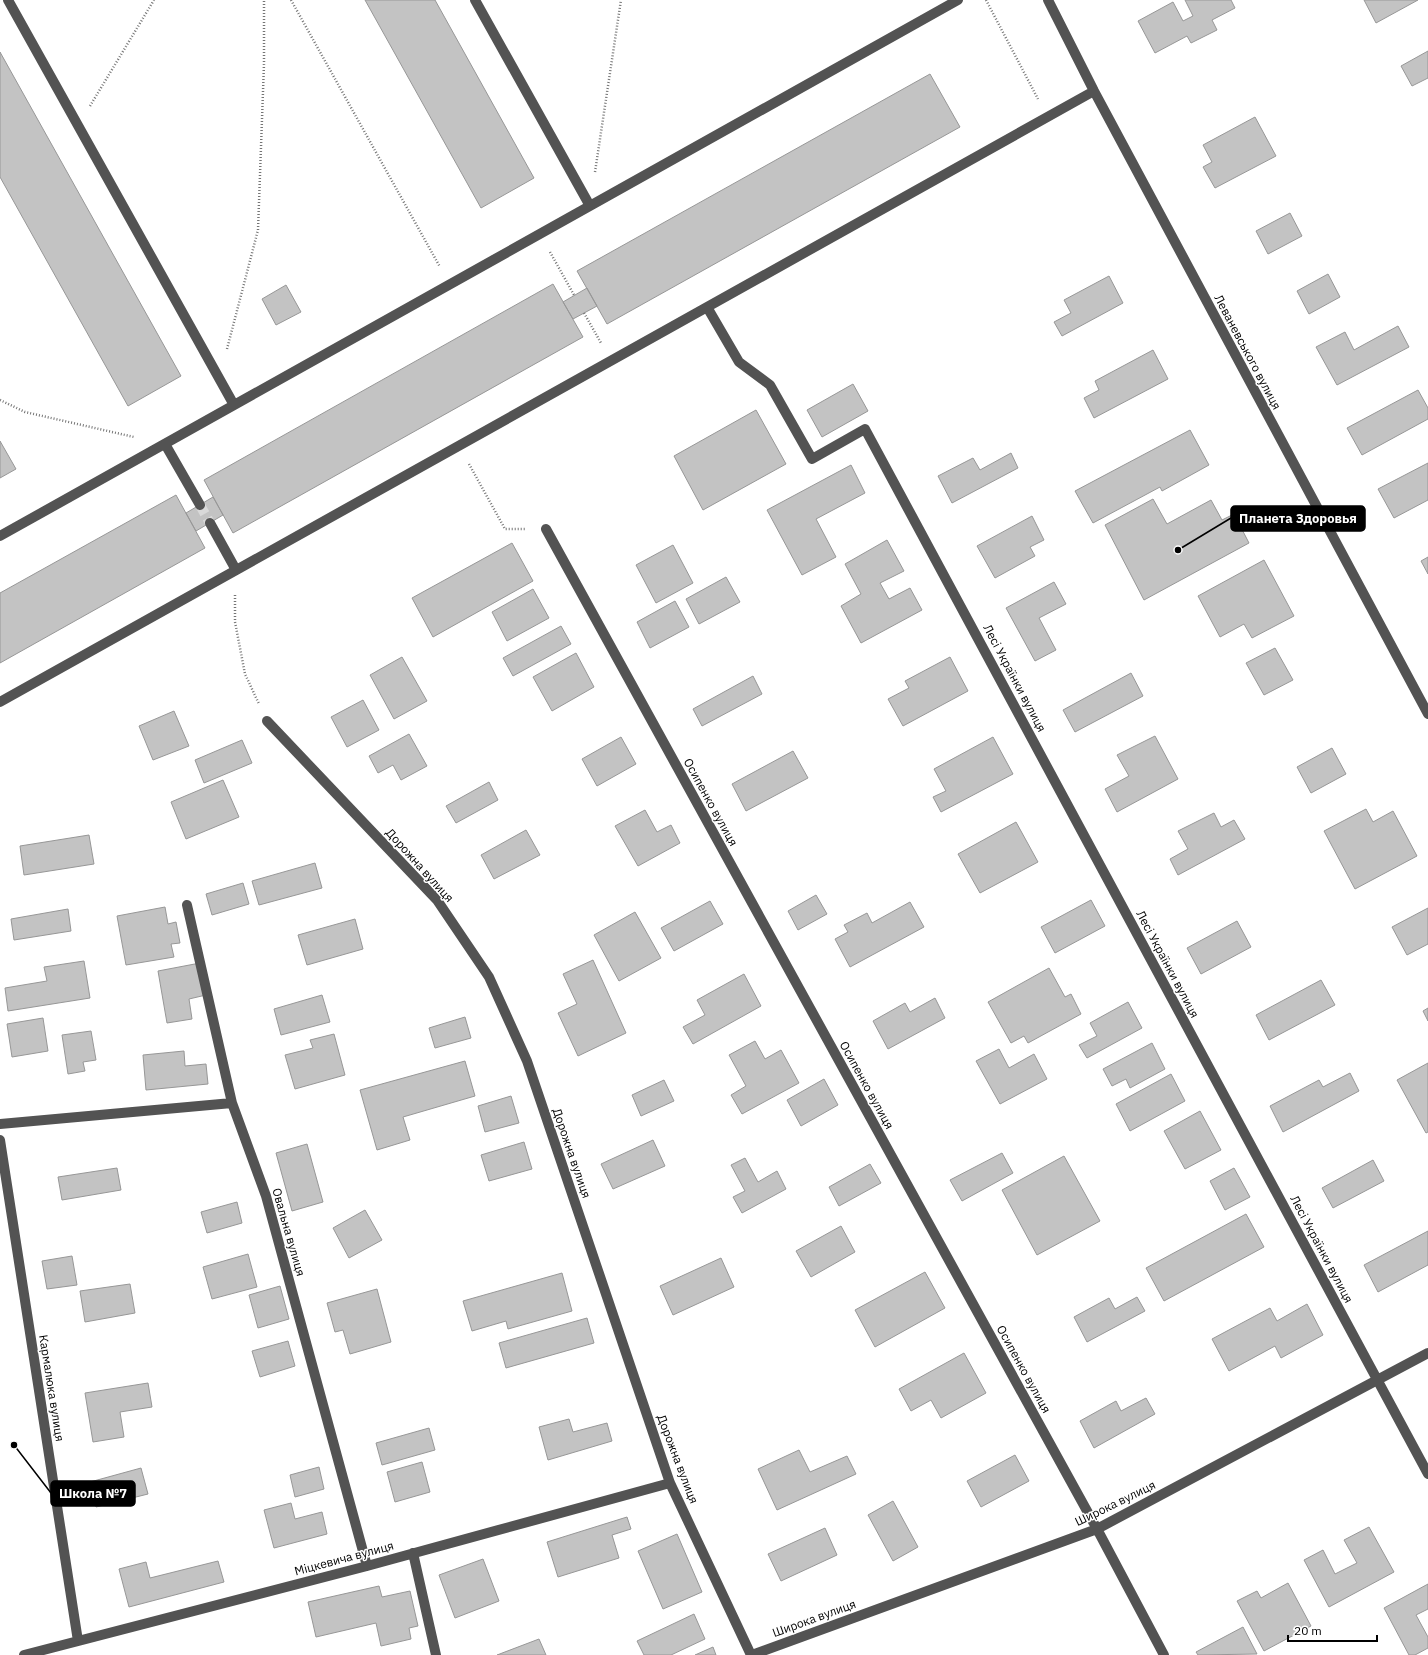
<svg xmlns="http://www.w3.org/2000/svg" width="1428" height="1655" font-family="'IBM Plex Sans',sans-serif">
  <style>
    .building { fill: #c3c3c3; stroke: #979797 }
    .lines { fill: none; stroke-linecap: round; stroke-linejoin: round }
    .minor-tunnel { stroke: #d9d9d9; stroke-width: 10; stroke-dasharray: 10 5; stroke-linecap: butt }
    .path { stroke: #757575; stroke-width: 2.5; stroke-dasharray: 1 2; stroke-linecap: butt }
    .minor { stroke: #535353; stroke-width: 10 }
    .labels { text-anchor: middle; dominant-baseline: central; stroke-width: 3; stroke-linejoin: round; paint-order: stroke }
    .street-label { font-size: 12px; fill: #000; stroke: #fff }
    .leader { fill: none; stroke: #000; stroke-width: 1.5 }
    .callout-dot { fill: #000; stroke: #fff; stroke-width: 1.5 }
    .callout { fill: #000; stroke: #000; stroke-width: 1.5 }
    .callout-label { font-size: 13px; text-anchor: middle; font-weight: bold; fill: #fff }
  </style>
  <rect width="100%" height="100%" fill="#fff"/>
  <path class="building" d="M365 0H435L534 178 481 208Z
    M1185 0H1231L1235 8 1212 20 1217 30 1191 43 1187 36 1155 53 1138 21 1173 2 1183 21 1193 16Z
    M1364 0H1418L1376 23Z
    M1428 51V78L1412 86 1401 66Z
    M0 52 181 376 128 406 0 177Z
    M930 74 960 127 607 324 577 271Z
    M1255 117 1276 156 1215 188 1203 167 1212 162 1203 145Z
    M1290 213 1302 236 1268 254 1256 231Z
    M1328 274 1340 297 1309 314 1297 291Z
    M1109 276 1123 303 1062 336 1054 322 1071 313 1064 300Z
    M553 284 583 337 233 533 204 480Z
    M286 285 301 312 276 325 262 299Z
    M587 288 597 306 573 319 563 302Z
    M1398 326 1409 347 1337 385 1316 347 1345 332 1354 350Z
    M1153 350 1168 379 1094 418 1084 398 1099 390 1095 381Z
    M853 384 868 411 822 437 807 410Z
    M1418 390 1428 408V419L1362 455 1347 428Z
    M756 410 786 464 703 510 674 456Z
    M1190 430 1209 465 1162 491 1160 487 1093 523 1075 491Z
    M0 441 16 469 0 478Z
    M1011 453 1018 468 952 503 938 476 973 458 980 470Z
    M1428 463V500L1394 518 1378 489Z
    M851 465 865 493 816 519 836 557 802 575 767 510Z
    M176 495 205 548 0 663V593Z
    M213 497 223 515 196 531 186 513Z
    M1153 499 1167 524 1211 500 1222 520 1234 514 1249 543 1144 600 1105 525Z
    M1032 516 1044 540 1030 547 1035 556 995 578 977 546Z
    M887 540 904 571 880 583 889 599 910 588 922 610 861 643 841 606 861 594 845 564Z
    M512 543 533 581 433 637 412 598Z
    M673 545 693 583 656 603 636 565Z
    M1428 557V574L1421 561Z
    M1264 560 1294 616 1252 638 1244 624 1220 637 1198 596Z
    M726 577 740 602 699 624 686 599Z
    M1054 582 1066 604 1039 618 1056 650 1035 661 1006 608Z
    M533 589 549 618 507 641 492 612Z
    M675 601 689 627 650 648 637 622Z
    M561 626 571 644 513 676 503 658Z
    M1275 648 1293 680 1264 695 1246 663Z
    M576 653 594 687 552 711 533 677Z
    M402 657 427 701 394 719 370 675Z
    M950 657 968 691 903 726 888 699 909 688 905 681Z
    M1131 673 1143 696 1075 732 1063 710Z
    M753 676 762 694 702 726 693 709Z
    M363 700 379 730 347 747 331 717Z
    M174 711 189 746 153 760 139 726Z
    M409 734 427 766 401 780 393 765 378 773 369 756Z
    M1155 736 1178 779 1117 812 1105 789 1129 776 1117 755Z
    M621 737 636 764 597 786 582 759Z
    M993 737 1013 774 941 812 933 797 946 791 934 769Z
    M242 740 252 763 204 783 195 760Z
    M1332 748 1346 774 1311 793 1297 767Z
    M793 751 808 778 746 811 732 784Z
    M223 780 239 817 186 839 171 802Z
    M489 782 498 800 456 823 446 806Z
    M1366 809 1373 822 1393 811 1417 856 1355 889 1324 831Z
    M645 810 657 832 671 825 680 843 638 866 615 826Z
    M1214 813 1221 827 1234 820 1245 839 1178 875 1170 859 1188 849 1178 831Z
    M1016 822 1038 862 980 893 958 854Z
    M526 830 540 855 494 879 481 855Z
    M89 835 94 864 24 875 20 846Z
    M315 863 322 888 259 905 252 881Z
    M243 883 249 904 212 915 206 894Z
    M816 895 827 914 798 930 788 911Z
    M1091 900 1105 926 1055 953 1041 927Z
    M710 901 723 924 674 951 661 928Z
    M910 902 924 927 850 967 835 939 848 932 844 925 867 913 872 923Z
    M165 907 168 924 176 922 180 943 171 944 174 957 126 965 117 916Z
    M1428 908V944L1407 955 1392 927Z
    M68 909 71 931 14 940 11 919Z
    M635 912 661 958 619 981 594 935Z
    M355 919 363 949 307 965 298 935Z
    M1237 921 1251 947 1201 974 1187 948Z
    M593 960 626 1033 578 1056 558 1013 577 1004 563 974Z
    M84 961 90 998 8 1011 5 988 47 981 44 967Z
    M200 963 206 995 189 999 192 1019 167 1023 158 971Z
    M1049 968 1065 997 1071 994 1081 1014 1028 1043 1024 1036 1011 1043 988 1002Z
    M744 974 761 1006 693 1044 683 1027 705 1015 697 1000Z
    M1321 980 1335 1005 1269 1040 1256 1015Z
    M322 995 330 1022 281 1035 274 1009Z
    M935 998 945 1018 888 1049 873 1021 905 1003 910 1012Z
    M1128 1002 1142 1028 1087 1058 1079 1045 1097 1036 1090 1023Z
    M1428 1008V1021L1423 1011Z
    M465 1017 471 1038 435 1048 429 1028Z
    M43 1018 48 1051 12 1057 7 1024Z
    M91 1031 96 1060 83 1062 85 1071 68 1074 62 1035Z
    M334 1034 345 1075 295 1089 285 1055 313 1048 310 1040Z
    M755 1041 765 1059 781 1050 799 1083 742 1114 731 1095 746 1086 729 1055Z
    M1152 1043 1165 1069 1130 1088 1126 1079 1112 1086 1103 1069Z
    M999 1049 1009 1068 1034 1054 1047 1079 1000 1104 976 1061Z
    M184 1051 185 1066 206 1064 208 1084 146 1090 143 1055Z
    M465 1061 475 1096 403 1117 410 1140 377 1150 360 1090Z
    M1428 1063V1132L1426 1133 1397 1080Z
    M1350 1073 1359 1091 1283 1132 1270 1106 1319 1080 1323 1087Z
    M1171 1074 1185 1101 1130 1131 1116 1104Z
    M824 1079 838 1105 801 1126 787 1100Z
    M664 1080 674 1101 641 1116 632 1095Z
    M511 1096 519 1123 485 1132 478 1106Z
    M1200 1111 1221 1150 1185 1169 1164 1131Z
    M653 1140 665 1166 613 1189 601 1164Z
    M524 1142 532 1169 489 1181 481 1155Z
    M307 1144 323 1202 292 1211 276 1153Z
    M1002 1153 1013 1173 962 1201 950 1180Z
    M1064 1156 1100 1221 1037 1255 1002 1190Z
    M745 1158 758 1182 777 1171 786 1189 742 1213 733 1197 745 1191 731 1165Z
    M1373 1160 1384 1181 1333 1208 1322 1188Z
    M870 1164 881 1183 839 1206 829 1187Z
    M117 1168 121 1190 62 1200 58 1177Z
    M1234 1168 1250 1197 1225 1210 1210 1181Z
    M237 1202 242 1223 207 1233 201 1212Z
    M365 1210 382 1240 349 1258 333 1228Z
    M1246 1214 1264 1247 1164 1301 1146 1268Z
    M841 1226 855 1252 811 1277 796 1251Z
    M1428 1231V1265L1378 1292 1364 1265Z
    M248 1254 257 1287 212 1299 203 1267Z
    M72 1256 77 1285 47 1289 42 1261Z
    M721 1258 734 1287 673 1315 660 1286Z
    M925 1272 945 1308 875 1347 855 1310Z
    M562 1273 572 1311 508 1329 506 1321 472 1331 463 1301Z
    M130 1284 135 1313 85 1322 80 1291Z
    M280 1286 289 1319 258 1328 249 1295Z
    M377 1289 391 1342 350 1354 343 1330 335 1332 327 1303Z
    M1137 1297 1145 1311 1087 1342 1074 1317 1109 1298 1115 1309Z
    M1307 1304 1323 1335 1281 1358 1275 1346 1229 1371 1212 1339 1270 1308 1277 1321Z
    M587 1318 594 1343 506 1368 499 1343Z
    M288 1341 295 1366 260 1377 252 1351Z
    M964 1353 986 1393 941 1418 931 1400 911 1411 899 1389Z
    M148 1383 152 1407 120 1412 124 1437 93 1442 85 1393Z
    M1146 1398 1155 1414 1094 1448 1080 1421 1116 1401 1121 1411Z
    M569 1419 573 1432 607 1423 612 1441 548 1460 539 1427Z
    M429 1428 435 1450 382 1465 376 1443Z
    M799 1450 810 1472 847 1456 856 1474 777 1510 758 1469Z
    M1015 1455 1029 1481 981 1507 967 1481Z
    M422 1462 430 1492 395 1502 387 1472Z
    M319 1467 324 1489 295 1497 290 1475Z
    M141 1468 148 1494 96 1507 90 1482Z
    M893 1501 918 1547 893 1561 868 1515Z
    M291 1503 295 1519 322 1512 327 1534 274 1548 264 1510Z
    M627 1517 631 1529 612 1535 619 1558 558 1577 547 1542Z
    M1369 1527 1394 1572 1329 1607 1304 1560 1323 1550 1335 1574 1357 1563 1344 1540Z
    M825 1528 837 1555 781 1581 768 1554Z
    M677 1534 702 1592 663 1609 638 1551Z
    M483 1559 499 1601 455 1618 439 1575Z
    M218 1561 224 1582 129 1607 119 1569 146 1562 150 1578Z
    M1288 1583 1311 1626 1264 1651 1237 1601 1257 1591 1261 1598Z
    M1428 1584V1609L1416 1615 1428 1637V1648L1415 1655H1409L1384 1608Z
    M379 1586 382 1597 410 1591 418 1626 409 1628 411 1639 381 1646 376 1623 316 1637 308 1602Z
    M694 1614 705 1639 671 1655H644L637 1641Z
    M1243 1627 1257 1654 1198 1655 1196 1652Z
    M539 1639 546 1655H497Z
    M713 1647 716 1655H695Z"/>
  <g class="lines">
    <path class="minor-tunnel" d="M200 505 210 523"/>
    <path class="path" d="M291 0 440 267
      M986 0 1038 99
      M90 106 154 0
      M595 172 621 0
      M550 252 574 295
      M584 313 601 343
      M227 349 258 230 264 64V0
      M0 400 25 412 134 437
      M469 464 505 529H525
      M235 595V622L245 674 259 704"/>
    <path class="minor" d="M8 0 234 405
      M475 0 590 206
      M1048 0 1094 91 1428 714
      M707 307 739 362 770 385 812 459 865 429 1428 1474
      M165 444 200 505
      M210 523 236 570
      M546 529 1097 1529 1164 1655
      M0 536 958 0
      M0 702 1094 91
      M267 721 437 900 489 977 527 1061 670 1483 751 1655
      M187 905 232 1103 266 1196 367 1566
      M0 1124 232 1103
      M0 1140 78 1641
      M413 1553 436 1655
      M24 1655 367 1566 670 1483
      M752 1655 1097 1529 1428 1353"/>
  </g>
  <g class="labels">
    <g class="street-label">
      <text transform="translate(1248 352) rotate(62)">Леваневського вулиця</text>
      <text transform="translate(1015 678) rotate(62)">Лесі Українки вулиця</text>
      <text transform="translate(711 802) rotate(61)">Осипенко вулиця</text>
      <text transform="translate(420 865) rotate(48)">Дорожна вулиця</text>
      <text transform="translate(1168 964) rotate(62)">Лесі Українки вулиця</text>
      <text transform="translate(867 1085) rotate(61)">Осипенко вулиця</text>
      <text transform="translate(572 1153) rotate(71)">Дорожна вулиця</text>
      <text transform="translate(289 1232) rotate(74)">Овальна вулиця</text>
      <text transform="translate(1322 1249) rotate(62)">Лесі Українки вулиця</text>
      <text transform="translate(1024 1369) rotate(61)">Осипенко вулиця</text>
      <text transform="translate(52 1388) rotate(81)">Кармалюка вулиця</text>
      <text transform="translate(678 1459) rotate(69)">Дорожна вулиця</text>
      <text transform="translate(1115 1503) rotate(-26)">Широка вулиця</text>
      <text transform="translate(344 1558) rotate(-15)">Міцкевича вулиця</text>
      <text transform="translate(814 1618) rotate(-20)">Широка вулиця</text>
    </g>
  </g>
  <path class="leader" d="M1178 550L1231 518M14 1445L51 1493"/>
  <g class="callout-dot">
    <circle cx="1178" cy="550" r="4"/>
    <circle cx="14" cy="1445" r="4"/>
  </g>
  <g class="callout">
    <rect x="1231" y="506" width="134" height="25" rx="4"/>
    <rect x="51" y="1481" width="84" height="25" rx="4"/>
  </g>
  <g class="callout-label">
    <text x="1298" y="523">Планета Здоровья</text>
    <text x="93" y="1498">Школа №7</text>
  </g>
  <path d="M1288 1635v6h89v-6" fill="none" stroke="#000000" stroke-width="2"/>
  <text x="1294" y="1635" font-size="12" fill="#000000" stroke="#ffffff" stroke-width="3" paint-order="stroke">20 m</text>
</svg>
